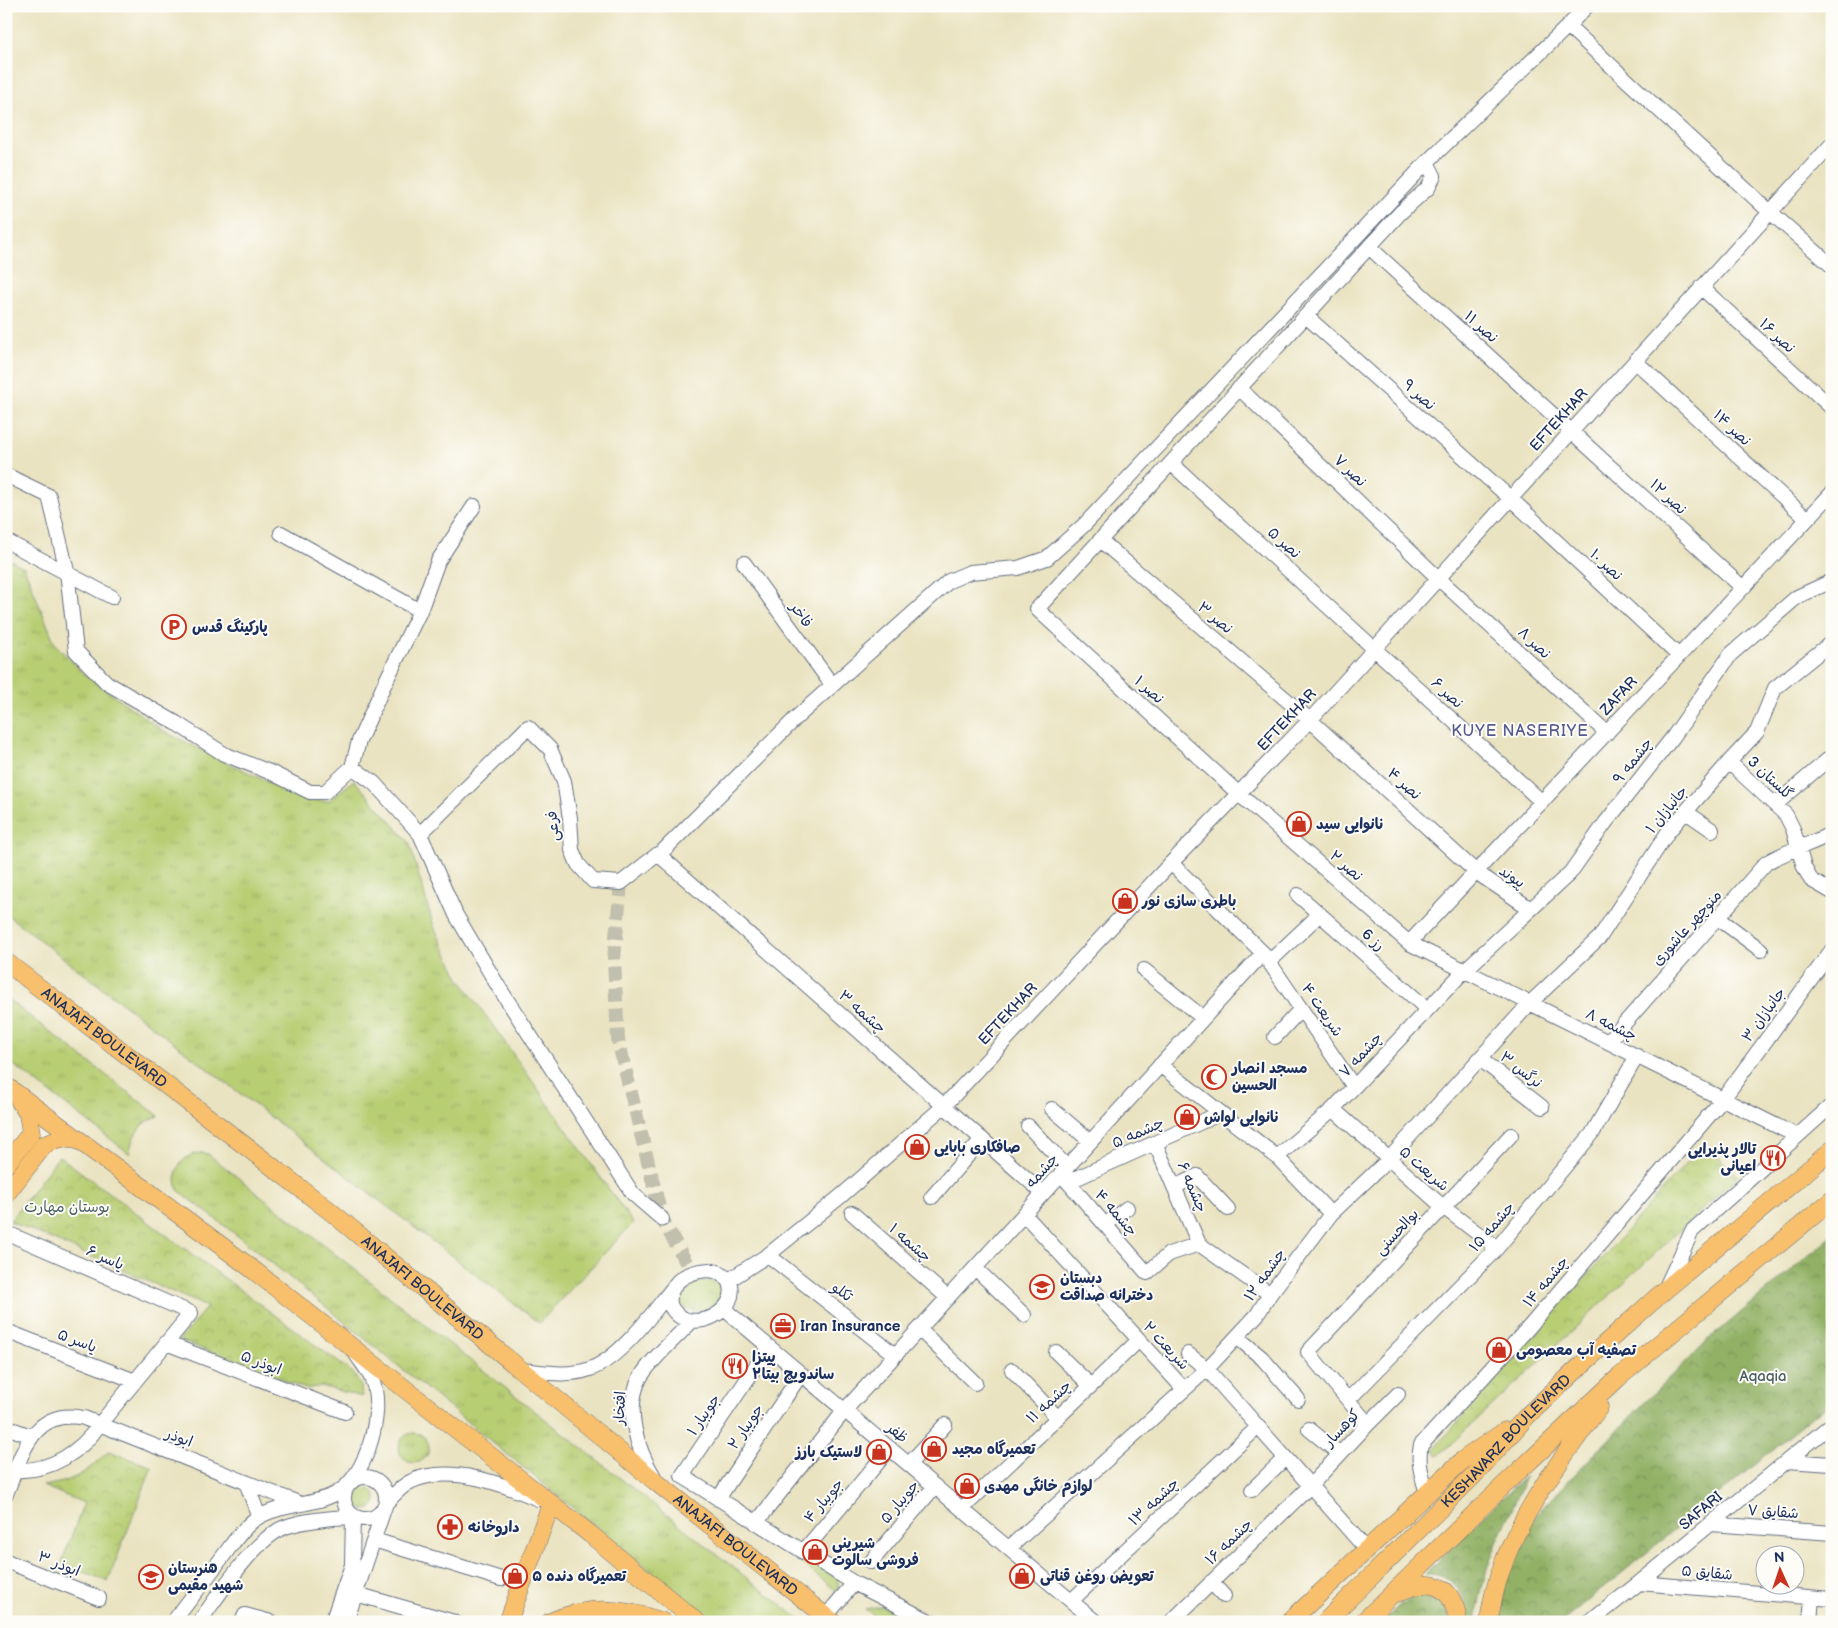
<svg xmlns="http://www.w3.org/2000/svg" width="1838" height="1628" font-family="'Balsamiq Sans','Playpen Sans Arabic',sans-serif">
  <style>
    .grass { fill: url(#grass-tufts); stroke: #6a7e68 }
    .forest { fill: url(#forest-crowns); stroke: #567062 }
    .park { fill: url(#park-crowns); stroke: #6a7e68 }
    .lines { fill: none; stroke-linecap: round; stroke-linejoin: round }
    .minor-tunnel { stroke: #c1bfad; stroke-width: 14; stroke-dasharray: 14 7; stroke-linecap: butt }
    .minor-casing { stroke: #636e81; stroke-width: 16 }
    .major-casing { stroke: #636e81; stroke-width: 19 }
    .minor { stroke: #fff; stroke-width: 14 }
    .major { stroke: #f8bf6c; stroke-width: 18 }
    .labels { text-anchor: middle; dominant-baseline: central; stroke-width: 4; stroke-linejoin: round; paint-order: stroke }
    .street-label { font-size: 15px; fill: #1b2f5e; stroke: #fdfcf7 }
    .poi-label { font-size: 15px; font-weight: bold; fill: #1b2f5e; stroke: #fdfcf7; text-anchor: start }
    .park-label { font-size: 15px; fill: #4a5f64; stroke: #fdfcf7 }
    .neighbourhood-label { font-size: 16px; letter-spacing: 1px; fill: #565b91; stroke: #fdfcf7 }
  </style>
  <defs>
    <pattern id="grass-tufts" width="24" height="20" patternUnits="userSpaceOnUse" patternTransform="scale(1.25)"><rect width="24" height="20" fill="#b8ce73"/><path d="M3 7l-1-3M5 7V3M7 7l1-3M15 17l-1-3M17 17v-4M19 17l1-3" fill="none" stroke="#9eb166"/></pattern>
    <pattern id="forest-crowns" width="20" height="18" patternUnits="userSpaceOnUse" patternTransform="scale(1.25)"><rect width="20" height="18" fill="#92b165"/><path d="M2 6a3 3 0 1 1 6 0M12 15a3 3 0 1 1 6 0" fill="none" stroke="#769056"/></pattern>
    <pattern id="park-crowns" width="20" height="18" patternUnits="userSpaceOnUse" patternTransform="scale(1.25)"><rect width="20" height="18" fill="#b8ce73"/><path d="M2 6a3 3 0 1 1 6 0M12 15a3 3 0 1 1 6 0" fill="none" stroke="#9eb166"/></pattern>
  </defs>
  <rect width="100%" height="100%" fill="#fdfcf7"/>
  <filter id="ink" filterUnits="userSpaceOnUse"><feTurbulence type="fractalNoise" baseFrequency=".02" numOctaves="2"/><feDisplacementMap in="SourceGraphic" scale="10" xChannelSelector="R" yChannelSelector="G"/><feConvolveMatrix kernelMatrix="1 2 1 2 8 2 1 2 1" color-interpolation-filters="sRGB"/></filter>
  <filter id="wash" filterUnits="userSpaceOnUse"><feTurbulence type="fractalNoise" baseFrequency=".0096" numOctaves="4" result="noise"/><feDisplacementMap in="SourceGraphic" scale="20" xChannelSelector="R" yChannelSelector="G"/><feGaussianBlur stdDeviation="1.12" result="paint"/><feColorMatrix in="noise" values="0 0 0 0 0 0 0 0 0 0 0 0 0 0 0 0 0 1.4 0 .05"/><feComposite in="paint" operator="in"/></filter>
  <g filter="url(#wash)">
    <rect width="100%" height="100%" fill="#eae3c1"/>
    <path class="grass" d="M6 558 24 567 55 644 84 674 165 732 307 801H329L354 780 409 842 434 927 459 978 633 1223 539 1323 6 914Z
      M6 998 159 1116C141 1122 131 1135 130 1154L6 1059Z
      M202 1153 208 1154 803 1622H713L256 1250 178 1190C172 1171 181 1154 202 1153Z
      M702 1281C710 1281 716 1281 721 1288 722 1306 697 1315 683 1307 674 1293 691 1284 702 1281Z
      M399 1448a15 15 0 1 1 30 0a15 15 0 1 1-30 0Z
      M354 1499a11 11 0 1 1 22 0a11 11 0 1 1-22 0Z
      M793 1552 838 1579V1592L791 1555Z
      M882 1606 913 1622H883L865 1609Z"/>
    <path class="forest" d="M1832 1236V1401L1562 1622H1500C1503 1602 1504 1580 1510 1561 1516 1541 1530 1524 1542 1508L1643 1404 1707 1341Z
      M1525 1476C1516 1505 1501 1530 1491 1558 1483 1579 1479 1600 1476 1622H1469C1466 1596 1454 1572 1424 1574Z
      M1429 1592C1446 1598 1447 1604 1450 1622H1383C1398 1606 1407 1596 1429 1592Z"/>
    <path class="park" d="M1704 1143 1738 1176 1438 1456 1434 1449Z
      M59 1156 353 1373 361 1386 362 1397 321 1386 306 1389 179 1340 207 1307 10 1221Z
      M109 1451 152 1467 108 1581 61 1564 84 1503 43 1486C75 1481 86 1473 109 1451Z"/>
  </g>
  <g filter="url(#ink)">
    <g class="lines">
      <path class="minor-tunnel" d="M621 883 614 959 618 1040 662 1219 692 1273"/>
      <defs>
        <path id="minor" d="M1568 26 1769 211 1832 266
          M1427 162 1434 176 1428 188 1401 212 1037 609 1239 794 1409 943 1797 1136
          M1369 247 1743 588
          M1701 287 1832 408
          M1306 316 1510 498 1679 656
          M1635 361 1807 519
          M1239 388 1438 578 1607 733
          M1171 463 1542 802
          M6 475 49 496 67 571 76 651 107 683 176 723 224 754 272 773 310 792H325L352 767 374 783 420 834 456 915 498 986 633 1194 662 1219
          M281 533 420 611
          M1100 540 1310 720 1476 872 1531 909
          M6 541 112 597
          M744 563 832 685
          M1729 762 1786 815 1793 829 1804 867 1811 880 1832 892
          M352 767 359 741 384 685 420 611 438 561 474 506
          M1775 805 1832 756
          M1686 812 1712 830
          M420 834 528 727 550 749 564 781 570 818 572 850 578 864 593 881 621 883 658 854 659 855 797 717 949 581 970 572 1018 568 1047 558 1084 525 1427 162 1568 26 1587 6
          M659 855 1043 1193
          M1171 863 1263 953 1354 1087
          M1298 895 1427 1009
          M1718 918 1761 950
          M1409 943 1832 493
          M1269 962 1320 914
          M1144 970 1203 1018
          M1275 1037 1301 1009
          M1608 1042 1766 863C1787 850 1811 845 1832 833
          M1480 1059 1542 1107
          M1160 1065 1277 1157 1331 1214
          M1052 1109 1090 1141
          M1333 1109 1443 1207 1497 1248
          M1028 1126 1067 1167
          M1155 1143 1199 1244
          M1277 1157 1333 1109 1465 970 1570 873 1606 822 1673 737 1731 654 1797 597 1832 581
          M1061 1174 1147 1273 1169 1254 1199 1244
          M1068 1182 1221 1113
          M1174 1187 1197 1176 1228 1209
          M932 1197 982 1139
          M852 1213 948 1298
          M1024 1214 1184 1389
          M1105 1225 1127 1208
          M7 1233 191 1313 99 1425C81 1452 50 1472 16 1470
          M1199 1244 1270 1294
          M768 1255 895 1355
          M975 1268 1024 1315
          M709 1270 718 1272 729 1280C744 1311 691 1336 673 1310 668 1304 669 1295 673 1288 680 1275 695 1271 709 1270Z
          M729 1280 768 1255 841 1196 944 1106 1171 863 1310 720 1832 144
          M1666 1287 1692 1231 1832 1105
          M724 1309 1096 1622
          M919 1329 975 1383
          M6 1331 135 1381
          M1237 1337 1262 1358 1298 1399
          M166 1343 345 1412
          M769 1347 682 1476 854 1583 931 1622
          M1056 1352 1090 1385
          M1188 1354 1207 1369 1367 1550
          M521 1370C543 1372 568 1377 590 1369 620 1358 652 1314 672 1289
          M1012 1370 1057 1417
          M1348 1400 1497 1248 1592 1134 1637 1056
          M1368 1424 1308 1352 1511 1135
          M6 1427 31 1436
          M1309 1429 1340 1454
          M1787 1461 1832 1464
          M909 1464 945 1425
          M344 1498a21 21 0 1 1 42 0a21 21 0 1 1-42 0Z
          M654 1477C637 1449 624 1409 640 1378 651 1359 677 1337 692 1321
          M246 1482 259 1517
          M1252 1490 1285 1458
          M1427 1493C1422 1477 1417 1462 1421 1445L1530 1326 1723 1099 1832 950
          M6 1494C22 1455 32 1407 84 1418L301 1504
          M718 1499 801 1374
          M962 1509 1139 1340
          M756 1523 845 1410 1263 953
          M1711 1524 1832 1533
          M374 1540 501 1579
          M1009 1548 1207 1369 1257 1315 1270 1294 1331 1214 1389 1159 1530 1003 1600 937 1668 832 1729 762 1757 732 1775 688 1832 642
          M803 1552 890 1448
          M6 1561 99 1598
          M871 1562 935 1486
          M1211 1582 1224 1596
          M1639 1583 1832 1599
          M356 1594 454 1622
          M1071 1601 1258 1427
          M826 1616 854 1583
          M6 1621 8 1622
          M173 1622C190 1600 207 1577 224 1555 233 1543 242 1529 254 1520 278 1503 312 1507 337 1493 367 1476 385 1411 372 1380 369 1371 361 1362 356 1354
          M199 1622C220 1594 254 1539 285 1527 307 1519 331 1519 353 1516L352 1565 332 1622
          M242 1622 245 1615 271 1622
          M346 1622 386 1503C393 1496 402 1485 412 1481 450 1464 503 1484 538 1499
          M1171 1622 1310 1486 1368 1424 1398 1394
          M1590 1622 1639 1583 1832 1424
          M1810 1622 1812 1598"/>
        <g id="major">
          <path id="s1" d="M6 962 330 1211 656 1482 833 1622"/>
          <path d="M6 1086 247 1265 590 1534 697 1622"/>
          <path d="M6 1164 31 1133 28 1114 19 1100"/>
          <path d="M6 1194 45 1144 60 1138 78 1140"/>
          <path d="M1397 1593C1430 1577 1453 1583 1458 1622"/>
          <path d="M508 1622 551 1504"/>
          <path d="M550 1622C589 1605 624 1608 663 1622"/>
          <path d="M1289 1622 1463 1460 1505 1431"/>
          <path id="s2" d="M1325 1622 1474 1475 1528 1415 1588 1359 1665 1290 1832 1150"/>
          <path d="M1363 1622 1501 1488 1618 1378 1832 1200"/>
          <path d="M1489 1622C1499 1538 1552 1473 1599 1407"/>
        </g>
      </defs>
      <use href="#minor" class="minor-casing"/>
      <use href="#major" class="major-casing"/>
      <use href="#minor" class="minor"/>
      <use href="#major" class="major"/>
    </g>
  </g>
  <defs>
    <symbol id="parking-ring" viewBox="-11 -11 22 22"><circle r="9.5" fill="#fdfcf7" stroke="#c8321e" stroke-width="1.5"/><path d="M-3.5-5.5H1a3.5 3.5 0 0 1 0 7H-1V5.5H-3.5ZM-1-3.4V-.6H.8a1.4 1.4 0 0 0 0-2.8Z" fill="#c8321e"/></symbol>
    <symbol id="shop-ring" viewBox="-11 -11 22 22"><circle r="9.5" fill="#fdfcf7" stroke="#c8321e" stroke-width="1.5"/><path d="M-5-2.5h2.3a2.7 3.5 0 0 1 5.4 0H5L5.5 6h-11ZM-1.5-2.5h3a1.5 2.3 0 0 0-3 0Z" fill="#c8321e"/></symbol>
    <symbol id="mosque-ring" viewBox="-11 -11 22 22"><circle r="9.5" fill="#fdfcf7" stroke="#c8321e" stroke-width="1.5"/><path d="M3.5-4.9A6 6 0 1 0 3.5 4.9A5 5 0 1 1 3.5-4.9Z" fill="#c8321e"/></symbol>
    <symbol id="restaurant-ring" viewBox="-11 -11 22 22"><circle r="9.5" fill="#fdfcf7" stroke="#c8321e" stroke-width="1.5"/><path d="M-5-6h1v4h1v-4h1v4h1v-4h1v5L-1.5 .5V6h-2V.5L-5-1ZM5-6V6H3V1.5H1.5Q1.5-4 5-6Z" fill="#c8321e"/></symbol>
    <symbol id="school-ring" viewBox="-11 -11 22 22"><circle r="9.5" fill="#fdfcf7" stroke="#c8321e" stroke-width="1.5"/><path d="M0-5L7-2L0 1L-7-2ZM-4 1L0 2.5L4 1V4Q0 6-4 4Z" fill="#c8321e"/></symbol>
    <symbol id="office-ring" viewBox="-11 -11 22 22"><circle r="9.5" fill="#fdfcf7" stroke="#c8321e" stroke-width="1.5"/><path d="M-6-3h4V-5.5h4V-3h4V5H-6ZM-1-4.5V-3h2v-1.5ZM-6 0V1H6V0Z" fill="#c8321e"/></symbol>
    <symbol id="pharmacy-ring" viewBox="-11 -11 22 22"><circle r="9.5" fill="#fdfcf7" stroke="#c8321e" stroke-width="1.5"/><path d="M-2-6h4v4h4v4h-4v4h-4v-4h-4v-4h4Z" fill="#c8321e"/></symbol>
  </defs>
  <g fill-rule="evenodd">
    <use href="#parking-ring" x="160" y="613" width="28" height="28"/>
    <use href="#shop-ring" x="1285" y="810" width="28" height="28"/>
    <use href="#shop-ring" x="1111" y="887" width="28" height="28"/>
    <use href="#mosque-ring" x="1200" y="1063" width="28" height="28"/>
    <use href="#shop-ring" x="1173" y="1103" width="28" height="28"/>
    <use href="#shop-ring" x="903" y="1133" width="28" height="28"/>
    <use href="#restaurant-ring" x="1759" y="1144" width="28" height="28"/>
    <use href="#school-ring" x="1028" y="1273" width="28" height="28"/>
    <use href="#office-ring" x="769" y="1312" width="28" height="28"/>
    <use href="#shop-ring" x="1485" y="1336" width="28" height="28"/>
    <use href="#restaurant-ring" x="721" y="1352" width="28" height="28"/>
    <use href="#shop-ring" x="920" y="1435" width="28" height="28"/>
    <use href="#shop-ring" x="865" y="1438" width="28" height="28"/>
    <use href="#shop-ring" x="953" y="1472" width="28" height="28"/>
    <use href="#pharmacy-ring" x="436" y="1513" width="28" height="28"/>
    <use href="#shop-ring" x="801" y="1538" width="28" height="28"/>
    <use href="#shop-ring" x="501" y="1562" width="28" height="28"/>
    <use href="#shop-ring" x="1008" y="1562" width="28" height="28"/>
    <use href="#school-ring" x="137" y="1563" width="28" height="28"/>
  </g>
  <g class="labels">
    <g class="street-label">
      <text transform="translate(1481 327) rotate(42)">نصر ۱۱</text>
      <text transform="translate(1777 336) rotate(43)">نصر ۱۶</text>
      <text transform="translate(1419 395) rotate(42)">نصر ۹</text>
      <text transform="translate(1559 420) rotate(-48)">EFTEKHAR</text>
      <text transform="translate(1732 428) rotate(43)">نصر ۱۴</text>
      <text transform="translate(1350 471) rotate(44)">نصر ۷</text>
      <text transform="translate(1668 497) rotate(43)">نصر ۱۲</text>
      <text transform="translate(1284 543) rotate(42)">نصر ۵</text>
      <text transform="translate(1606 565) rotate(43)">نصر ۱۰</text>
      <text transform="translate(801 615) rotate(54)">فاخر</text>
      <text transform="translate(1215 618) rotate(40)">نصر ۳</text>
      <text transform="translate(1534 643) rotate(43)">نصر ۸</text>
      <text transform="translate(1149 690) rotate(42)">نصر ۱</text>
      <text transform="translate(1447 693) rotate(43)">نصر ۶</text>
      <text transform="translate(1619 696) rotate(-47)">ZAFAR</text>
      <text transform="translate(1287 720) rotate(-47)">EFTEKHAR</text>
      <text transform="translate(1633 761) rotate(-52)">چشمه ۹</text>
      <text transform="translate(1770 778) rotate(43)">گلستان 3</text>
      <text transform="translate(1404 784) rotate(42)">نصر ۴</text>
      <text transform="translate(1667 810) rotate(-51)">جانبازان ۱</text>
      <text transform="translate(553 826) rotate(-95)">فرعی</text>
      <text transform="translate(1346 866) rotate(41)">نصر ۲</text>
      <text transform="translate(1512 877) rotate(34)">پیوند</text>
      <text transform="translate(1687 928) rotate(-48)">منوچهر عاشوری</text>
      <text transform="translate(1373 940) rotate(41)">رز 6</text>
      <text transform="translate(1322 1010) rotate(56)">شریعت ۴</text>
      <text transform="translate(862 1012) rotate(41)">چشمه ۳</text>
      <text transform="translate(1008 1014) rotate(-47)">EFTEKHAR</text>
      <text transform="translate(1764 1015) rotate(-54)">جانبازان ۳</text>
      <text transform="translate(1611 1025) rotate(26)">چشمه ۸</text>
      <text stroke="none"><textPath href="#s1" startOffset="124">ANAJAFI BOULEVARD</textPath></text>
      <text transform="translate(1361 1055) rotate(-47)">چشمه ۷</text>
      <text transform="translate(1521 1070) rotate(38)">نرگس ۳</text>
      <text transform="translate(1138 1133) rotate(-24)">چشمه ۵</text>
      <text transform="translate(1424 1169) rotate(41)">شریعت ۵</text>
      <text transform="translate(1042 1171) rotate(-48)">چشمه</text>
      <text transform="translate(1192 1187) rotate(67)">چشمه ۶</text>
      <text transform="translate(1116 1213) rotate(49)">چشمه ۴</text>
      <text transform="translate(1492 1227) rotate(-49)">چشمه ۱۵</text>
      <text transform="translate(1397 1232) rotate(-47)">بوالحسنی</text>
      <text transform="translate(910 1243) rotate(41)">چشمه ۱</text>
      <text transform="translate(105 1258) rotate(24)">یاسر ۶</text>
      <text transform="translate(1265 1275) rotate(-55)">چشمه ۱۲</text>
      <text transform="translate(1546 1282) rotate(-50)">چشمه ۱۴</text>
      <text stroke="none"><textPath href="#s1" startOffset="529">ANAJAFI BOULEVARD</textPath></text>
      <text transform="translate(842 1292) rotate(38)">تکلو</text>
      <text transform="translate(77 1341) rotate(21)">یاسر ۵</text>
      <text transform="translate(1166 1346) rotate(47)">شریعت ۲</text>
      <text transform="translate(261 1363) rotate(21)">ابوذر ۵</text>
      <text transform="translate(1049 1402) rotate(-43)">چشمه ۱۱</text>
      <text transform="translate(620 1408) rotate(-87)">افتخار</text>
      <text transform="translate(704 1415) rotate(-56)">جویبار ۱</text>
      <text transform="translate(746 1427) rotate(-56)">جویبار ۲</text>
      <text transform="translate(1342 1428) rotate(-47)">کوهسار</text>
      <text transform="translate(897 1433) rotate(40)">ظفر</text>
      <text transform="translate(179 1438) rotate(21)">ابوذر</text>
      <text stroke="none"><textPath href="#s2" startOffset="256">KESHAVARZ BOULEVARD</textPath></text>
      <text transform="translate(824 1501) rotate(-50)">جویبار ۴</text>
      <text transform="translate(900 1502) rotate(-50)">جویبار ۵</text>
      <text transform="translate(1154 1502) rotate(-43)">چشمه ۱۳</text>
      <text transform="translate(1701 1511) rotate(-40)">SAFARI</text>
      <text transform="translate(1773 1512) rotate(4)">شقایق ۷</text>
      <text transform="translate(1229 1542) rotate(-44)">چشمه ۱۶</text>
      <text stroke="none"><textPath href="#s1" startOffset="934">ANAJAFI BOULEVARD</textPath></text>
      <text transform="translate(59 1564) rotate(22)">ابوذر ۳</text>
      <text transform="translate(1707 1573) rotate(5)">شقایق ۵</text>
    </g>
    <g class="poi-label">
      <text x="192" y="627">پارکینگ قدس</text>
      <text x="1316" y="824">نانوایی‌ سید</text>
      <text x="1142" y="901">باطری سازی نور</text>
      <text x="1232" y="1068">مسجد انصار<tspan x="1232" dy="17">الحسین</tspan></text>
      <text x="1204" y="1117">نانوایی لواش</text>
      <text x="934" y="1147">صافکاری بابایی</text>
      <text x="1756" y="1149" text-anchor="end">تالار پذیرایی<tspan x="1756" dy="17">اعیانی</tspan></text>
      <text x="1060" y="1278">دبستان<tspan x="1060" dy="17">دخترانه صداقت</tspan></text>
      <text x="800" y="1326">Iran Insurance</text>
      <text x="1516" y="1350">تصفیه آب معصومی</text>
      <text x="752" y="1357">پیتزا<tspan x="752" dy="17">ساندویچ بیتا۲</tspan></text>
      <text x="952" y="1449">تعمیرگاه مجید</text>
      <text x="862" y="1452" text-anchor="end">لاستیک بارز</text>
      <text x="984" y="1486">لوازم خانگی مهدی</text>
      <text x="468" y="1527">داروخانه</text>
      <text x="832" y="1543">شیرینی<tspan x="832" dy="17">فروشی سالوت</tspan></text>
      <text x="168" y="1568">هنرستان<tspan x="168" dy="17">شهید مقیمی</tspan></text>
      <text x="532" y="1576">تعمیرگاه دنده ۵</text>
      <text x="1040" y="1576">تعویض روغن قناتی</text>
    </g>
    <g class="park-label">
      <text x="67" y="1207">بوستان مهارت</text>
      <text x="1763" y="1376">Aqaqia</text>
    </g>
    <g class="neighbourhood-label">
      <text x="1520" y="731">KUYE NASERIYE</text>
    </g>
  </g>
  <rect width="1838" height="1628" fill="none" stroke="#fdfcf7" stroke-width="25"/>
  <g transform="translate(1780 1570) rotate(357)"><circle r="24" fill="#fdfcf7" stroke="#a3aaba"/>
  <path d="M0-4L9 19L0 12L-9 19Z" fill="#c8321e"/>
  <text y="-8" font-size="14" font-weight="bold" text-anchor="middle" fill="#1b2f5e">N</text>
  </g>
</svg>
